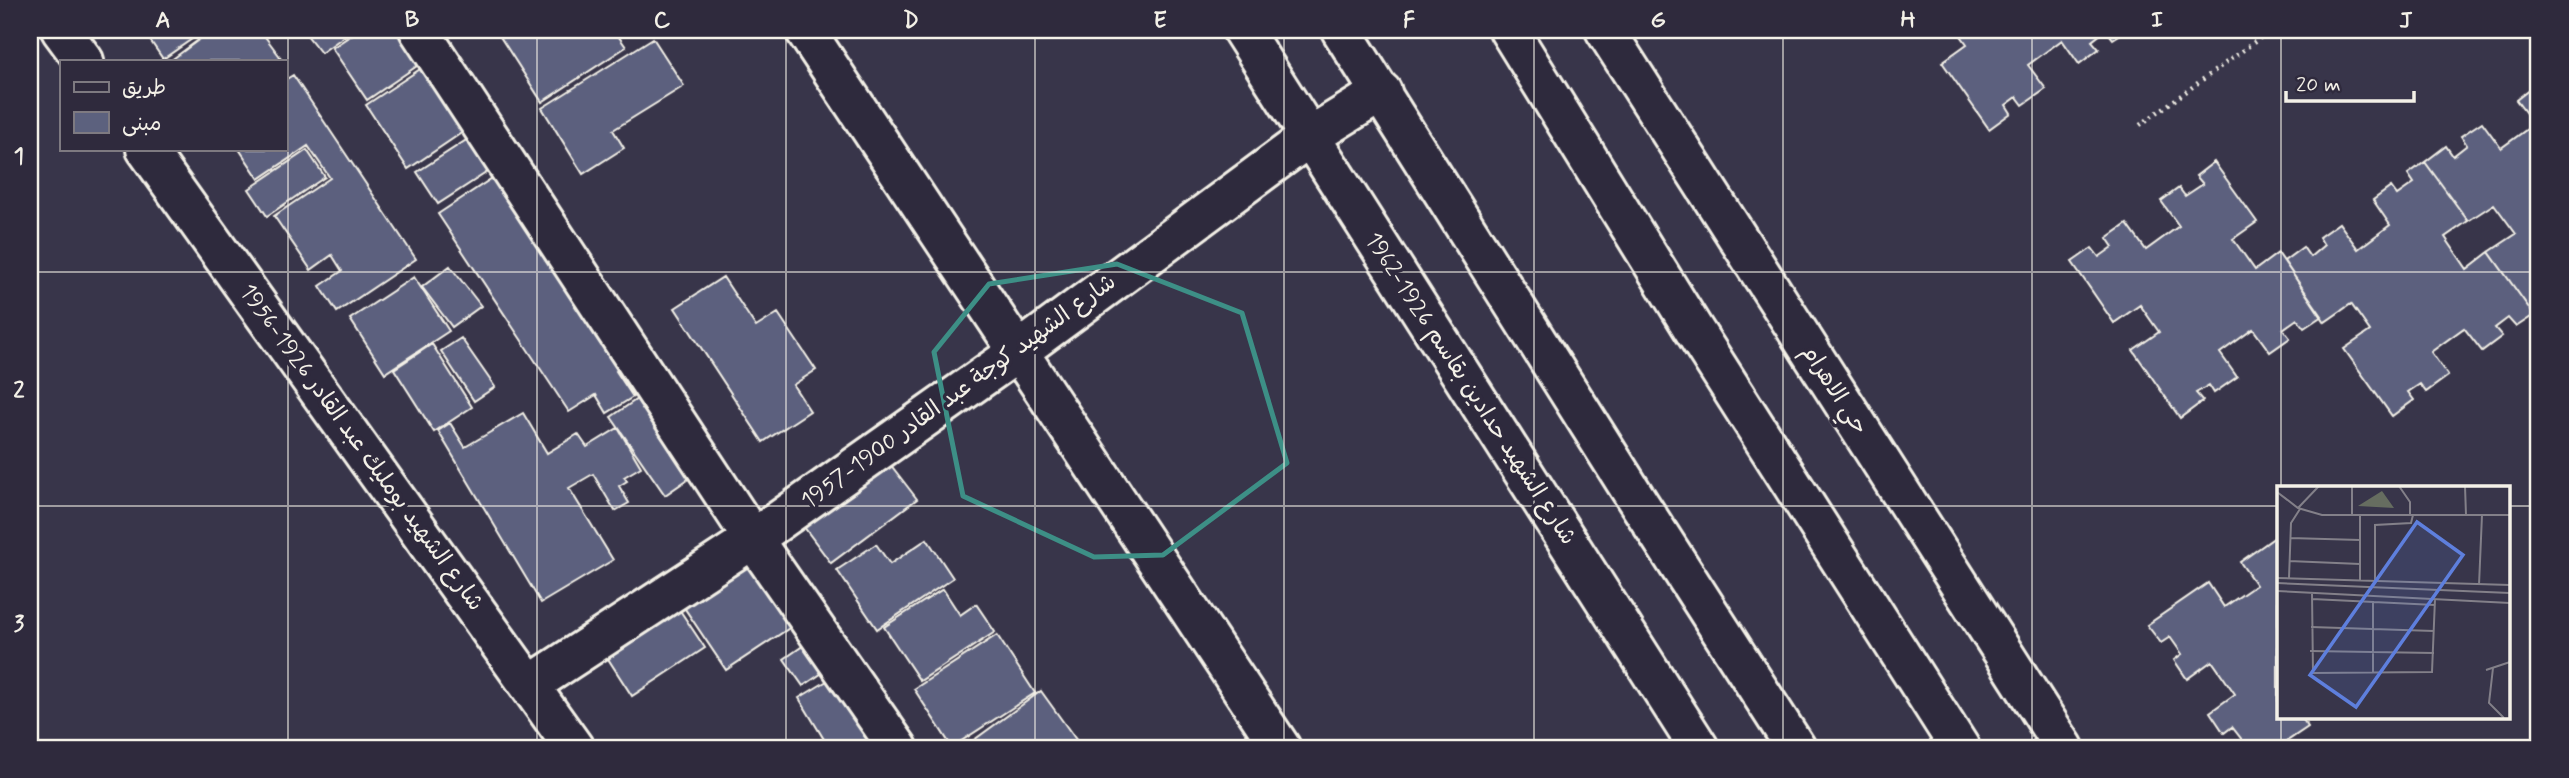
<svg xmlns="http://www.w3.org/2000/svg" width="2569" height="778" font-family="Mynerve,'Playpen Sans Arabic',sans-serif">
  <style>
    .building { fill: #5c617e; stroke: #f4f1e8; stroke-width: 2 }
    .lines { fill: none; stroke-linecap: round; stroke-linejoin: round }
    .minor-casing { stroke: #f4f1e8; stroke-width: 44 }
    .primary-casing { stroke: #f4f1e8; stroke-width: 44 }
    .path { stroke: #f4f1e8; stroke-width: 4.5; stroke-dasharray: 2 5; stroke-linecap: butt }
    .minor { stroke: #2f2a3d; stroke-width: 38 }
    .primary { stroke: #2f2a3d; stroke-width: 38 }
    .marked { fill: none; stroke: #3d8f86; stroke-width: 5; stroke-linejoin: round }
    .grid { fill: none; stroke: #f4f1e8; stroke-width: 2; stroke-opacity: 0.55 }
    .labels { text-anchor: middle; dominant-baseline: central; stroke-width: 7; stroke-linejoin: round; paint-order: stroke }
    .street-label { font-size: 23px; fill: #f4f1e8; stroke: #2f2a3d }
    .inset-road { fill: none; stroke: #838089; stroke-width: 2 }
    .view { fill: #5e7fdd; fill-opacity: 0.15; stroke: #5e7fdd; stroke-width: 3.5 }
    .inset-edge { fill: none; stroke: #f4f1e8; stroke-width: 3.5 }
    .neatline { fill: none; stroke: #f4f1e8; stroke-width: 2.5 }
    .grid-label { font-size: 23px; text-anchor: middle; font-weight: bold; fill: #f4f1e8 }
  </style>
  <rect width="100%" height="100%" fill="#38354a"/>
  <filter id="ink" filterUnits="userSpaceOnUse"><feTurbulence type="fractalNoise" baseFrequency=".0143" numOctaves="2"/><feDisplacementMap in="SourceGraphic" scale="14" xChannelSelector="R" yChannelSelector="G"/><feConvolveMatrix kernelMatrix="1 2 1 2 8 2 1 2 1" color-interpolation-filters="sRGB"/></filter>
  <g filter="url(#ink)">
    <path class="building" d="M143 30H205L163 59Z
      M212 30H260L281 58 277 61H170Z
      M303 30H353L321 53Z
      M359 30H424L439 51 367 100 332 48Z
      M508 30H614L626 47 542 102 499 35Z
      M1957 30H2127L2113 39 2106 30 2092 41 2099 49 2079 64 2062 40 2028 65 2046 89 2023 105 2017 97 2006 105 2011 113 1989 129 1942 62 1967 44Z
      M653 38 684 86 613 130 624 148 583 174 542 108Z
      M443 54 485 117 408 169 366 105Z
      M293 75 416 259 337 312 320 286 342 271 332 255 311 270 274 216 330 178 308 146 259 179 239 149H285V80Z
      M2534 86 2539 94V312L2534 315 2489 252 2516 234 2494 204 2468 221 2425 162 2446 146 2453 156 2467 145 2461 136 2482 122 2501 148 2534 124 2516 100Z
      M485 128 506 160 438 204 417 172Z
      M307 150 325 177 267 216 249 189Z
      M2214 162 2257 222 2233 239 2255 270 2278 253 2322 316 2304 328 2297 319 2283 329 2290 338 2270 352 2253 329 2220 353 2237 377 2214 393 2209 385 2196 393 2203 401 2180 418 2133 350 2159 332 2140 305 2114 323 2072 262 2092 248 2099 257 2113 247 2107 238 2127 224 2146 250 2179 226 2161 201 2179 188 2185 196 2203 184 2196 176Z
      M2425 162 2468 221 2445 237 2467 269 2489 252 2534 315 2516 327 2508 318 2495 328 2502 336 2482 351 2464 328 2431 352 2448 376 2426 392 2420 384 2408 392 2414 400 2392 416 2344 349 2370 331 2351 304 2325 322 2284 261 2303 247 2310 257 2324 245 2319 237 2339 223 2358 249 2390 225 2373 200 2391 187 2397 195 2414 183 2408 174Z
      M512 165 638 356 616 371 633 397 607 413 596 395 569 412 438 214Z
      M450 266 481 306 452 327 422 287Z
      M414 277 449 331 385 373 350 319Z
      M723 277 756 327 778 313 816 370 793 385 810 411 763 442 675 308Z
      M461 338 495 387 474 401 441 351Z
      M432 344 472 407 434 432 394 369Z
      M653 388 707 466 665 495 611 417Z
      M523 413 547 453 578 434 587 447 618 428 641 467 624 477 627 481 619 486 629 503 615 511 593 474 569 488 613 560 541 603 438 431 450 423 465 447Z
      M890 464 917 499 831 563 786 503Z
      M2278 535V717H2301L2308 727 2277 748H2234L2243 741 2232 727 2224 733 2210 712 2235 694 2212 661 2187 679 2174 660 2182 654 2170 637 2161 643 2147 625 2208 583 2224 607 2256 585 2240 562Z
      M927 539 953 578 877 629 837 570 876 544 890 564Z
      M761 549 806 617 726 670 663 576Z
      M659 579 705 648 632 696 587 626Z
      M943 589 960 615 976 604 995 632 920 681 884 627Z
      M997 635 1035 693 952 747 914 689Z
      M810 641 828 669 803 686 784 659Z
      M845 670 893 748H814L825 741 799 698Z
      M1041 691 1082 748H963Z
      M752 738 760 748H738Z"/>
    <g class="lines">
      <defs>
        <path id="minor" d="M61 30 84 61
          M419 30 753 539 898 748
          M805 30 1281 748
          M1242 30 1699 748
          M1605 30 2064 748
          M146 149 574 748
          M530 685 753 539 1018 352 1309 137 1382 92"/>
        <path id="primary" d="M1341 30 1635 497 1796 748
          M1509 30 1692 327 1960 748"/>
      </defs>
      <use href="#minor" class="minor-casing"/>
      <use href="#primary" class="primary-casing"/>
      <path class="path" d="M2140 125 2271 30"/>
      <use href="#minor" class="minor"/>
      <use href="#primary" class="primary"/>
    </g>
  </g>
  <path class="marked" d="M1117 264 1242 313 1287 463 1163 555 1094 557 963 496 934 352 989 284Z"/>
  <path class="grid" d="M288 30V748M537 30V748M786 30V748M1035 30V748M1284 30V748M1534 30V748M1783 30V748M2032 30V748M2281 30V488M30 272H2539M30 506H2278M2508 506H2539M2281 717V748"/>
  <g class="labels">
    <g class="street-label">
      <text transform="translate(1470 389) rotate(57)">شارع الشهيد حدادين بقاسم 1926-1962</text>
      <text transform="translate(1834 390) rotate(57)">حي الاهرام</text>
      <text transform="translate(959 392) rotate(-36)">شارع الشهيد كوجة عبد القادر 1900-1957</text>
      <text transform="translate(361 448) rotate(54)">شارع الشهيد بومليك عبد القادر 1926-1956</text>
    </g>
  </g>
  <g transform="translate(2277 486)">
    <rect width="233" height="233" fill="#38354a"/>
    <path d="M105 5 117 22 81 20Z" fill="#666d60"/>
    <path class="inset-road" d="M75 0V29M122 0 133 16V29M188 0 189 29M0 6 21 22 45 29H233M21 22 42 0M83 29V94M13 52 83 54M12 75 83 78M0 92 233 99M12 92 14 37 23 23M98 95V39L134 37 136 29M0 97 233 107M202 99 205 29M0 105 233 117M35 107 36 187 155 186 158 113M35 113 158 119M96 115V186M34 141 157 145M33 165 157 167M216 182 212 217 227 232M209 184 233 176"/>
    <path class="view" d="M140 36 186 69 79 221 33 189Z"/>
    <rect width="233" height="233" class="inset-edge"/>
  </g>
  <rect width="2569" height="778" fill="none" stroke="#2f2a3d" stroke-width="77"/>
  <rect x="60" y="60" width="228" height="91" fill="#2f2a3d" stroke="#7e7a81" stroke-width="2"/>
  <rect x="74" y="82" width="35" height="10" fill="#2f2a3d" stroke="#7e7a81" stroke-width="2"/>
  <text x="122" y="94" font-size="21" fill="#f4f1e8">طريق</text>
  <rect x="74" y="112" width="35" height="21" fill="#5c617e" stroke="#7e7a81" stroke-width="2"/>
  <text x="122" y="130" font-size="21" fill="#f4f1e8">مبنى</text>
  <path d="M2286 91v10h128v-10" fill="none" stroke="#f4f1e8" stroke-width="3.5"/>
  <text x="2296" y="91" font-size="21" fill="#f4f1e8" stroke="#2f2a3d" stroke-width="5" paint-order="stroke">20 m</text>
  <rect x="38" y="38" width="2492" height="702" class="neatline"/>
  <g class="grid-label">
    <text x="163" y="27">A</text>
    <text x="412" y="27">B</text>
    <text x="662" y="27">C</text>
    <text x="911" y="27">D</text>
    <text x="1160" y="27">E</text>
    <text x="1409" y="27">F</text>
    <text x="1658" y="27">G</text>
    <text x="1908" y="27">H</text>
    <text x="2157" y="27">I</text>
    <text x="2406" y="27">J</text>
    <text x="19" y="163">1</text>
    <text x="19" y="397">2</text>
    <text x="19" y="631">3</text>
  </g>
</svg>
